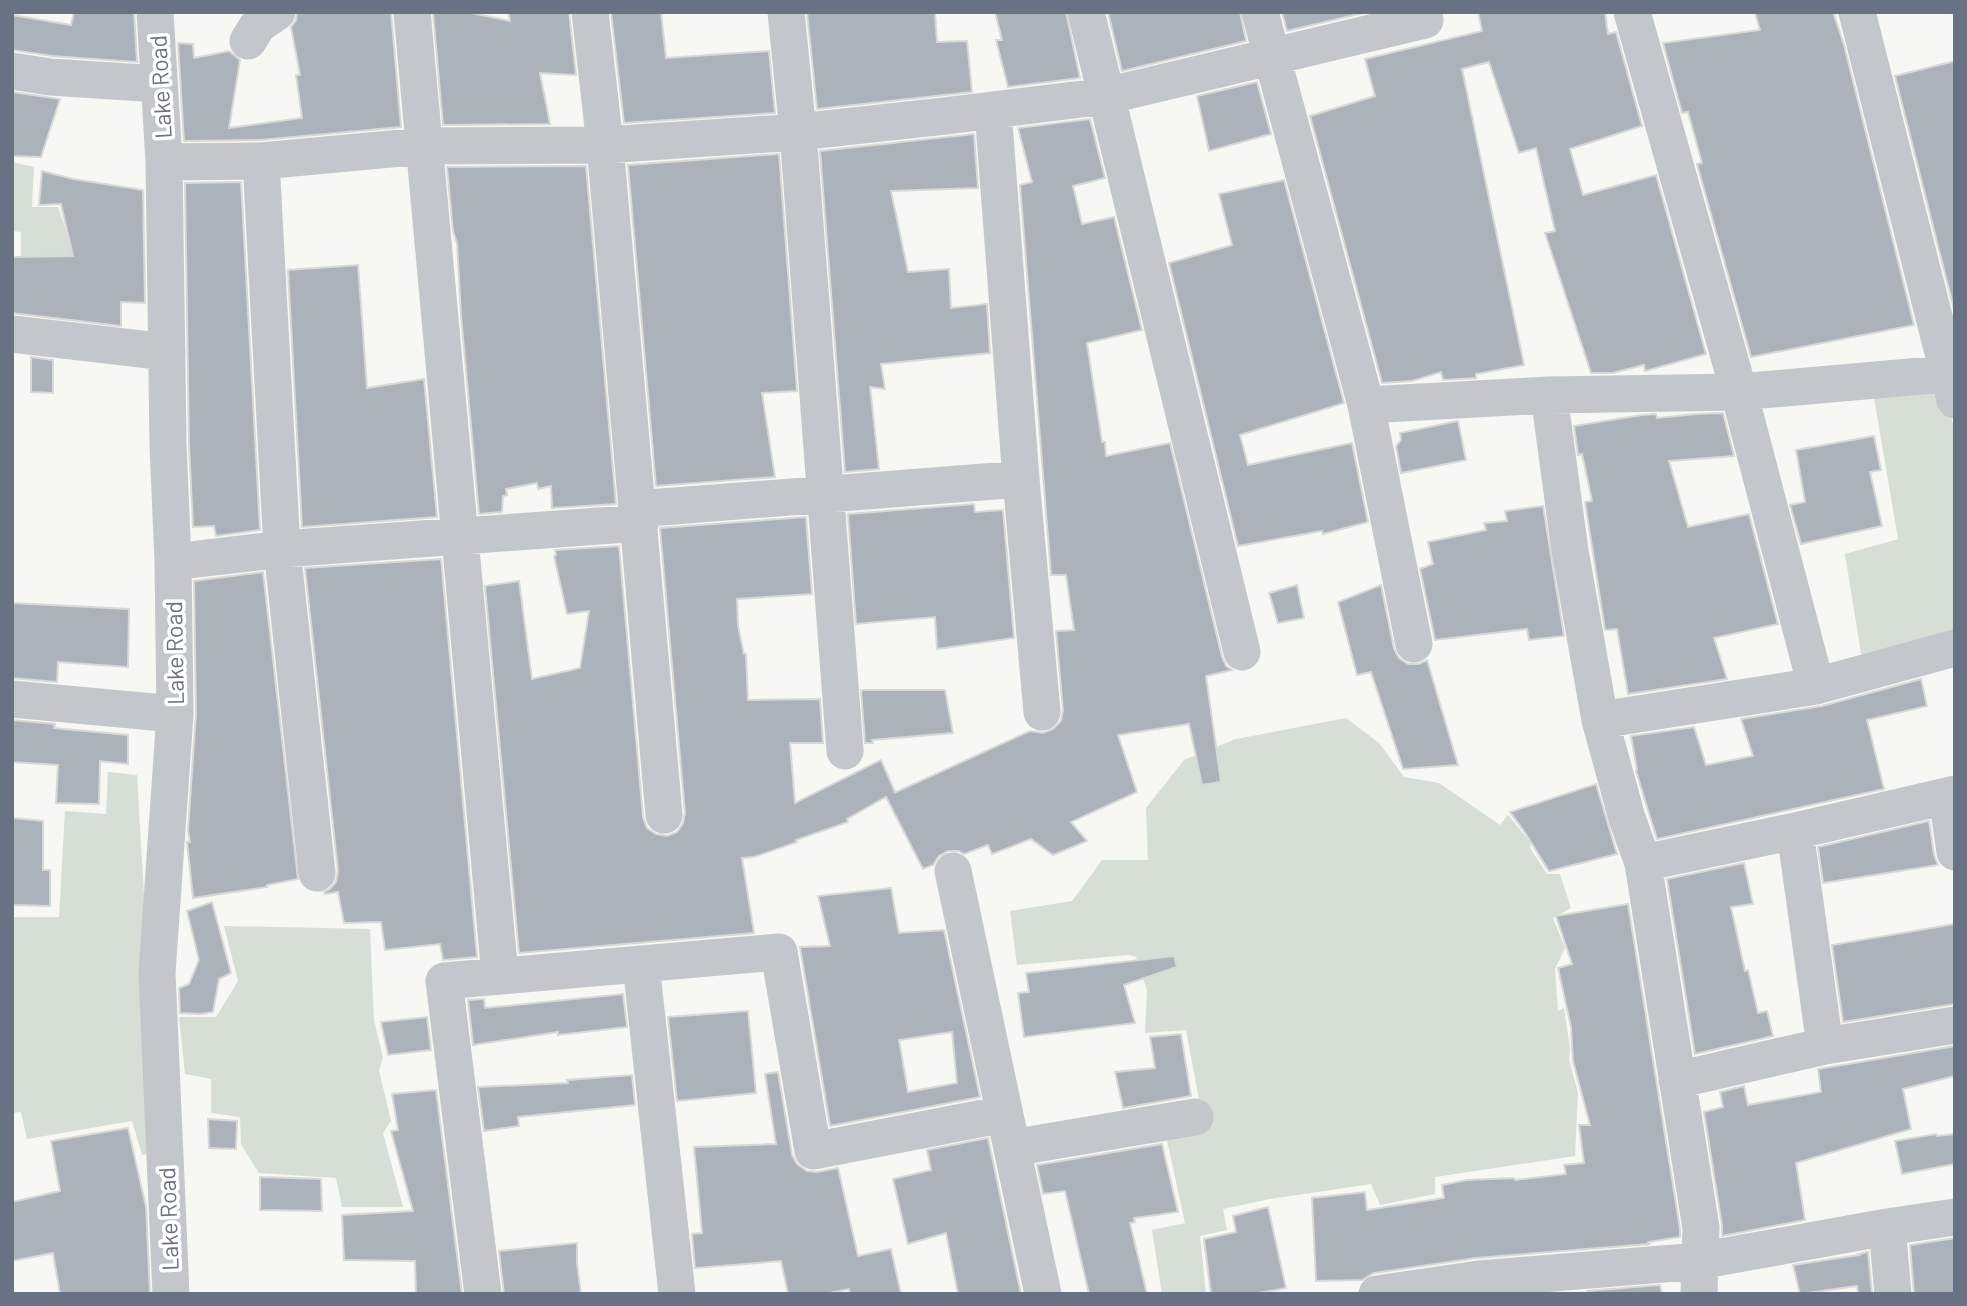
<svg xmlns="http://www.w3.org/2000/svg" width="1967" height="1306" font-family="Barlow,sans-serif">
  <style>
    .green { fill: #d7ded6 }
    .building { fill: #acb2b9; stroke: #d8d9d7; stroke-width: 2; fill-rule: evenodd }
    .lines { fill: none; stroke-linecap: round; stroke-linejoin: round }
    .minor { stroke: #c3c6ca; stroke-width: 37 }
    .labels { text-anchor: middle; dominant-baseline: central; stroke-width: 7; stroke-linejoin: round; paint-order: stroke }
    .street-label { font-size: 23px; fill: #687284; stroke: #fff }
  </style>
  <rect width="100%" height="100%" fill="#f7f7f4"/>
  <path class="green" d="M12 162 34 167 32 207H58L68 236 87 260 21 257V232L12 231Z
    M1944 390 1955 431V642L1863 666 1845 554 1898 539 1873 392Z
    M1346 718 1379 743 1404 777 1439 783 1500 825 1508 815 1531 843 1530 848 1547 874H1560L1571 908 1553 918 1565 948 1555 969 1558 1011 1564 1008 1570 1048 1569 1059 1578 1093 1575 1156 1435 1177V1194L1380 1205 1371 1184 1270 1199 1223 1209 1227 1230 1200 1236 1206 1294H1162L1152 1230 1185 1223 1165 1131 1203 1121 1186 1030 1145 1033 1147 990 1136 957 1129 955 1017 965 1010 911 1072 901 1102 860H1148L1146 808 1184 760 1236 739Z
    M108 772 137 775 159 1153 142 1155 132 1121 27 1139 21 1112 12 1113V917H59L65 811 106 814Z
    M224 926 370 929 374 1020 383 1058 379 1070 391 1121 383 1133 403 1207H342L336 1178 259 1173 241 1144 240 1117 211 1113V1079L185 1074 179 1017H216L238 981Z"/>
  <path class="building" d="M74 12H134L137 62 52 56 12 50V15L71 25Z
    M302 12H391L401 127 260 140 184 141 178 43 193 44 194 58 229 51 240 60 229 128 302 118 296 75H300L291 27 296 20 297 13Z
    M433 12H467L510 21 508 12H569L576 75 540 73 550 124 443 125Z
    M611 12H661L666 58 769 51 775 113 624 123Z
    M807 12H935L937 42 967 41 972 92 817 109Z
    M995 12H1066L1080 78 1008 87 996 40H1002Z
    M1108 12H1240L1246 41 1122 71Z
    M1282 12H1367L1287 31Z
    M1478 12H1605L1608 34 1616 32 1642 126 1570 149 1583 195 1656 175 1706 354 1645 371 1644 365 1612 373H1591L1545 233 1555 231 1536 148 1519 153 1489 62 1462 69 1524 365 1476 374V378L1443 380 1441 372 1412 381 1382 383 1310 116 1375 96 1365 59 1482 31Z
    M1755 12H1833L1844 45 1914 325 1751 357 1697 164 1702 163 1688 112 1682 113 1663 43 1760 30Z
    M1955 61V313L1895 76Z
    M1257 82 1271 134 1209 151 1197 96Z
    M12 92 60 99 41 157 12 156Z
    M1090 119 1105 178 1073 186 1082 224 1114 217 1142 330 1087 343 1102 442H1105L1106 456 1170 443 1222 657 1226 666 1232 670 1206 676 1221 782 1202 785 1189 724 1118 735 1137 792 1071 822 1087 841 1053 855 1031 839 992 854 988 845 964 854 959 851H948L939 856 933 865 923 869 886 797 847 819 848 822 796 840 797 842 754 857 742 858 754 933 519 953 485 586 519 581 532 679 580 668 589 611 567 614 554 556 556 555 555 550 619 546 643 817 647 828 656 834 667 836 677 832 683 823 685 813 660 528 806 517 812 594 737 599 738 626 744 654H746L748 700 820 699 823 743H790L795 803 881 760 895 792 894 793 1030 731 1043 733 1053 729 1061 721 1063 710 1056 631 1074 630 1066 575H1051L1020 185 1032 182 1018 128Z
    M974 134 978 188 891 191 908 272 949 269 951 308 987 304 990 353 881 364 885 389 870 387 879 469 845 472 820 151Z
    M779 154 797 391 762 393 775 477 656 486 628 165Z
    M586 166 616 504 552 508 551 486 538 489 537 483 506 489 507 495 503 496 502 512 479 514 461 315 457 243 453 231 447 167Z
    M42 171 73 179 143 190 145 303 121 302V326L12 313V257L73 256 61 204 39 205Z
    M1284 180 1344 403 1240 435 1248 465 1352 443 1368 522 1323 534 1322 531 1238 546 1169 263 1232 245 1219 194Z
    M241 182 260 530 216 536 214 526 193 527 189 443 185 183Z
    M358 265 367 388 424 379 437 517 302 527 288 270Z
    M31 357 53 360V393L31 392Z
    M1723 413 1734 456 1669 461 1688 527 1749 514 1778 624 1714 638 1727 679 1628 694 1617 629 1605 630 1585 502 1592 501 1582 454 1578 455 1574 426 1642 415 1656 414 1657 418 1697 414Z
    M1458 421 1466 460 1401 473 1396 446 1401 440 1400 433Z
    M1874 436 1881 470 1870 472 1882 526 1801 544 1790 505 1805 502 1796 450Z
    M974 504 975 512 1003 510 1014 638 937 649 935 617 856 624 848 514Z
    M1543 506 1564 636 1529 640 1527 629 1435 640 1420 569 1433 564 1428 542 1486 530 1484 523 1507 521 1505 511Z
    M441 559 477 957 443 960 440 944 385 950 381 922 344 923 338 892 325 894 324 892 330 889 336 882 338 871 305 568Z
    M263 572 298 879 267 885V887L193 898 187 842H190L188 830 196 714 194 581Z
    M1297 585 1304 618 1278 623 1269 593Z
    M1381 585 1394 649 1399 658 1408 664H1419L1427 660 1458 765 1403 769 1371 672 1357 675 1338 602Z
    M12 603 129 609 128 667 58 662 57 682 12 678Z
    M1921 679 1927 706 1867 720 1884 789 1657 839 1636 771 1637 770 1631 736 1694 727 1706 765 1753 756 1741 719 1822 706Z
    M861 690H945L953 733 872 740 873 743H865Z
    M12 720 55 724 54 728 128 735V764L100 761 99 804 56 803 58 765 12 762Z
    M1596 784 1617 854 1549 871 1524 831 1510 812Z
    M12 818 43 821V870H50V906L12 905Z
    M1929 821 1934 855 1938 865 1823 883 1818 847Z
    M1744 863 1753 904 1731 907 1745 971 1748 970 1758 1013 1767 1011 1773 1036 1695 1054 1667 879Z
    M891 888 899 933 944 930 980 1097 830 1126 800 947 830 946 818 896ZM952 1032 957 1083 908 1092 899 1040Z
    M212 902 231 973 219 979 213 1012 201 1014 180 1013 179 988 189 984 199 960 187 911Z
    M1628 904 1680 1229V1237L1648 1242 1649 1244 1476 1258 1374 1273 1362 1280 1316 1281 1312 1198 1365 1192 1367 1210 1444 1198 1442 1185 1467 1180 1514 1178 1515 1180 1566 1174 1564 1165 1584 1163 1579 1125H1590L1573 1061 1571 1027 1558 968 1572 964 1556 916Z
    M1955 924V1004L1843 1022 1832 945Z
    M1174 956 1177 967 1124 985 1135 1023 1024 1037 1018 993 1029 992 1026 973Z
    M623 994 627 1027 558 1035V1032L473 1045 468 1000 484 999 485 1008Z
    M748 1011 756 1093 677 1101 668 1017Z
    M427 1017 431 1050 388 1055 381 1022Z
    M1181 1034 1191 1096 1123 1108 1115 1072 1155 1068 1150 1037Z
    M1955 1046V1076L1903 1089 1911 1129 1796 1163 1805 1220 1722 1236V1225L1704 1112 1723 1107 1720 1092 1744 1086 1748 1105 1821 1092 1818 1069Z
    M778 1072 792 1155 797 1164 807 1171 817 1172 838 1168 858 1256 891 1249 901 1294H850L849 1289 825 1294H788L781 1261 695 1268 692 1234 702 1233 694 1147 776 1144 765 1074Z
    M632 1075 635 1105 518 1117 519 1126 484 1131 478 1087 568 1083 567 1080Z
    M436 1090 462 1294H416L415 1261 344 1260 342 1215 413 1211 391 1131 398 1130 392 1094Z
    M208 1119 237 1121 236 1149 209 1148Z
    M128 1128 146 1207 150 1294H60L53 1253 12 1261V1202L60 1191 51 1141Z
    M1936 1134 1937 1136 1955 1134V1164L1902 1174 1895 1141Z
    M988 1138 1021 1294H958L946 1233 908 1244 893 1179 931 1170 927 1150Z
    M1162 1144 1178 1212 1134 1218 1135 1222 1130 1223 1147 1294H1089L1065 1191 1043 1194 1037 1165Z
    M260 1177 321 1179 322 1211 260 1210Z
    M1268 1207 1286 1288 1253 1294H1211L1204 1239 1236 1232 1233 1216Z
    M1955 1238V1294H1914L1910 1245Z
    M577 1243V1263L581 1294H504L499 1251Z
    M1868 1252 1872 1293 1858 1294 1857 1286 1800 1294 1793 1265 1859 1255 1858 1254Z
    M1660 1285 1662 1294H1587V1291Z"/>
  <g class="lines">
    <path class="minor" d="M155 12 164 162 168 444 173 562 175 714 157 973 171 1294
      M412 12 500 976
      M590 12 605 145 664 815
      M786 12 798 132 845 751
      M1086 12 1242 652
      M1260 12 1366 405 1414 644
      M1632 12 1739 392 1816 686
      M1857 12 1955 400
      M248 41 258 25 277 12
      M12 71 50 77 159 84
      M993 110 1021 479 1042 712
      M261 161 282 549 317 873
      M164 162 261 161 423 146 605 145 798 132 945 116 1106 96 1425 20 1423 12
      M12 334 167 352
      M1549 395 1570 551 1600 720 1627 818 1643 863 1701 1228 1699 1294
      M1366 405 1549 395 1739 392 1955 373
      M636 509 1021 479
      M173 562 282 549 640 523
      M12 699 175 714
      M1600 720 1816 686 1955 648
      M1947 796 1955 852
      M1795 831 1825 1046
      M1643 863 1795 831 1955 794
      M953 871 1043 1294
      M641 964 677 1294
      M1677 1080 1825 1046 1955 1025
      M1012 1148 1195 1117
      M1887 1227 1893 1294
      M483 1294 444 981 779 952 813 1151 1004 1114
      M1377 1294 1479 1279 1699 1261 1887 1227 1955 1217"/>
  </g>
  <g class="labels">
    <g class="street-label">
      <text transform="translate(160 87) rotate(-93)">Lake Road</text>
      <text transform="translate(174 653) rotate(-91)">Lake Road</text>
      <text transform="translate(168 1219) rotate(-92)">Lake Road</text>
    </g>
  </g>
  <rect width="1967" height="1306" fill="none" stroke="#687284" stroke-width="28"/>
</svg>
